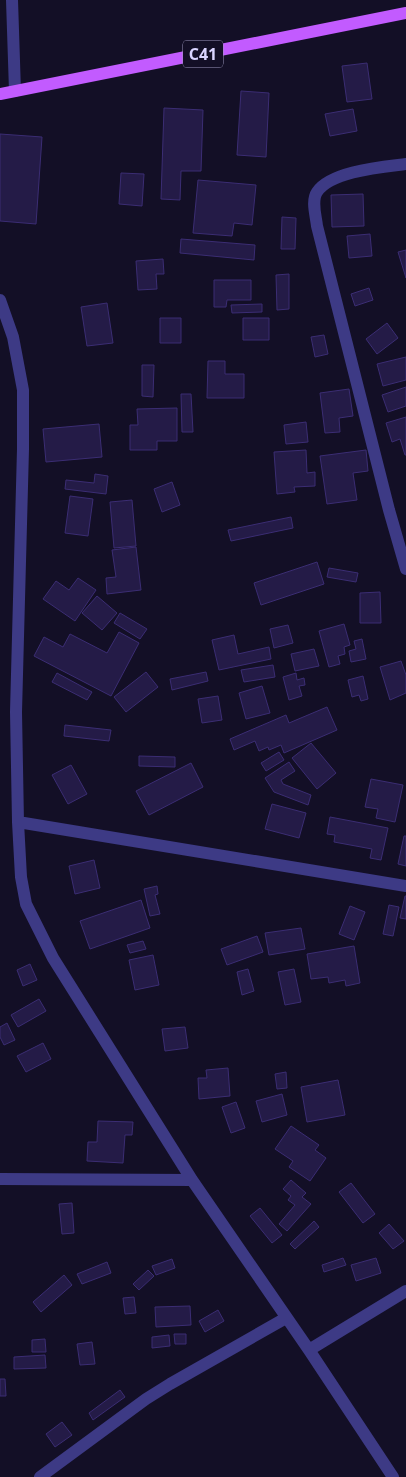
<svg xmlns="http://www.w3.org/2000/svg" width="406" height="1477" font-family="'Open Sans',sans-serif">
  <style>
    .building { fill: #241b47; stroke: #3b2d73 }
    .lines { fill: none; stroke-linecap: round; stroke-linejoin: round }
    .street { stroke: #3d3a85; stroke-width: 12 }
    .primary { stroke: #c25bff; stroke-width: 12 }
    .labels { text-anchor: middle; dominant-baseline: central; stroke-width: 4; stroke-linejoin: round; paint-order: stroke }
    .shield { fill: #130f26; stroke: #9e99be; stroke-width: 1 }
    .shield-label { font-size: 16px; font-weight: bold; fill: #d9d4ff }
  </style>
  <rect width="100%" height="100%" fill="#130f26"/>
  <path class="building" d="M367 63 372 99 347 102 342 66Z
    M241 91 269 93 266 157 237 155Z
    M164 108 203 110 201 171H181L180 200 161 199Z
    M353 109 357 131 330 136 325 114Z
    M0 134 42 137 36 224 0 221Z
    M121 173 144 174 142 206 119 204Z
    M198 180 256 185 252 225 234 223 232 236 193 233Z
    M363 194 364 226 332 227 331 195Z
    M282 217 296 218 295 249H281Z
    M370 234 372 256 349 258 347 236Z
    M181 239 255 245 254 260 180 253Z
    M406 250V278L398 252Z
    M163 259 164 274H156L157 289 138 290 136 261Z
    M289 274V309L277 310 276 275Z
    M214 280H251V300H227L226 307H214Z
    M369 288 373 300 355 306 351 294Z
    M107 303 113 343 87 346 81 307Z
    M262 304V312L232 313 231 305Z
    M160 318H181V343H160Z
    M243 318H269V340H243Z
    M387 323 398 338 377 354 366 339Z
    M324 335 328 354 315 357 311 337Z
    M406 357V380L383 386 377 364Z
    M208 361H225V374H244V398H207Z
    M142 365H154L153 397 142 396Z
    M406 387V406L388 412 382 395Z
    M349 389 353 416 339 418 340 432 325 433 320 393Z
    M181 394H191L193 432H182Z
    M177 408V441H157V450H130V425H138L137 409Z
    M406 417V455H405L400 439 392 442 386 423Z
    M306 422 308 442 286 444 284 425Z
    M99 424 102 457 46 462 43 429Z
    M306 450 307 473 315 472V486L294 487 295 492 277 494 274 452Z
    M366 450 368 471 353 473 357 500 327 504 320 456Z
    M95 474 108 476 106 494 65 489 66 480 94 483Z
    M172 482 180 505 162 512 154 489Z
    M70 496 93 499 88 536 65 533Z
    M132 500 136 546 114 548 110 502Z
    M291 517 293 528 231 541 228 530Z
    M136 547 141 590 107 594 106 578 116 577 112 550Z
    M317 562 324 584 261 605 254 583Z
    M329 568 358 573 356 582 327 577Z
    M78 578 96 590 75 621 43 599 56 581 69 590Z
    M380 592 381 623H360V593Z
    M97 596 117 613 102 630 82 613Z
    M120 613 147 629 140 639 114 623Z
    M344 624 350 645 344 647 345 654 338 656 340 664 329 667 319 631Z
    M288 625 293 643 274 648 270 629Z
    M119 632 139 643 111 696 34 656 44 637 63 647 70 634 107 653Z
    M234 635 238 654 269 647 271 659 219 670 212 640Z
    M362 639 366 659 351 662 349 651 356 649 354 641Z
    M314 649 319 666 295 671 291 654Z
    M401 661 406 675V693L390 700 380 667Z
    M273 665 275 677 244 682 241 670Z
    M146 672 158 687 126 712 114 697Z
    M206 672 208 681 172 690 170 679Z
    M57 673 92 692 87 700 52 682Z
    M296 673 297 680 304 678 305 685 299 686 302 696 289 700 283 677Z
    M363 676 368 699 361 701 359 695 352 697 348 680Z
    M262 686 270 713 246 719 239 693Z
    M218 696 222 720 202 723 198 699Z
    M327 707 337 730 284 753 281 745 269 750 268 747 259 751 255 741 234 750 230 739 286 715 289 723Z
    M65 725 111 730 109 741 64 736Z
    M311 743 336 773 317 789 292 758Z
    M279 752 284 760 266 771 261 763Z
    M139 756 175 757V767L139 766Z
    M289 762 295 771 281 780 283 784 311 795 308 805 274 792 265 778Z
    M191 763 203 787 149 815 136 791Z
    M71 765 87 794 68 804 52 775Z
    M371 779 403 785 395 822 376 818 378 809 365 807Z
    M272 804 306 813 299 838 265 829Z
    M330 817 388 828 381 860 370 858 372 849 334 842 335 835 327 834Z
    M404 836H406V866L398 864Z
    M94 860 100 888 75 894 69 866Z
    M157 886 158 894 155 895 160 914 150 916 144 889Z
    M405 896H406V919L400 918Z
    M141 900 150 928 90 949 80 921Z
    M389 905 399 907 393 936 383 934Z
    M350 906 365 912 354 940 339 934Z
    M301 928 305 949 269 955 265 933Z
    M257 936 263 952 227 965 221 949Z
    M143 941 146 949 130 953 127 945Z
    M354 946 360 983 346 986 345 980 329 983 328 977 311 979 307 954Z
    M153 955 159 985 135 990 129 960Z
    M30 964 37 980 23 986 17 970Z
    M248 969 254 991 242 995 237 972Z
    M294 969 301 1002 285 1005 278 972Z
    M39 999 46 1011 18 1027 11 1015Z
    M7 1023 15 1040 4 1045 0 1037V1027Z
    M185 1027 188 1048 165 1051 162 1029Z
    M43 1043 51 1059 26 1072 17 1056Z
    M228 1068 230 1096 199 1099 198 1078H207L206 1070Z
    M286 1072 287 1088 277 1089 275 1074Z
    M338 1080 345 1115 307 1122 301 1087Z
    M282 1094 287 1115 262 1122 256 1101Z
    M236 1102 245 1128 231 1133 222 1107Z
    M98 1121 133 1122 132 1135H125L123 1163 87 1161 88 1142H97Z
    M291 1126 319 1145 315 1150 326 1158 310 1181 289 1167 293 1161 275 1149Z
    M291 1180 306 1193 302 1197 311 1204 287 1231 279 1224 295 1205 288 1200 291 1196 283 1189Z
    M351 1183 375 1214 363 1223 339 1192Z
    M72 1203 74 1233 62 1234 59 1204Z
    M260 1208 282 1235 272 1243 250 1216Z
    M314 1221 319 1227 295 1249 290 1244Z
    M389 1224 404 1241 393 1249 379 1233Z
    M343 1258 346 1265 324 1272 322 1265Z
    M376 1258 381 1273 356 1281 351 1265Z
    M172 1259 175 1268 156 1275 152 1266Z
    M107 1262 111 1273 82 1284 77 1274Z
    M148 1270 154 1276 139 1290 133 1284Z
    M64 1275 72 1285 41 1312 33 1302Z
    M134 1297 136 1313 125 1314 123 1298Z
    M190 1306 191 1325 156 1327 155 1307Z
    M218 1310 224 1321 205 1332 199 1321Z
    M174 1334H186V1344H175Z
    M169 1335 170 1346 152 1348V1337Z
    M45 1339 46 1352H32V1340Z
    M92 1342 95 1364 80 1365 77 1344Z
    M45 1355 46 1368 14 1369V1357Z
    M0 1379H5L6 1396H0Z
    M120 1390 125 1397 93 1420 89 1413Z
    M62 1422 72 1435 55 1447 46 1434Z"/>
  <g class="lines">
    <path class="street" d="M12 0 15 91
      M406 164C383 167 331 171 317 192 311 201 316 216 317 226L389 510 406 569
      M0 300 13 337 23 390V449L16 712 18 822 21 877 26 904 53 958 192 1180 309 1350 393 1477
      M18 822 406 886
      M0 1179 192 1180
      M309 1350 406 1291
      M40 1477 146 1399 170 1384 286 1318"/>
    <path class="primary" d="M0 94 406 13"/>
  </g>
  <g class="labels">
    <rect class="shield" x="183" y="40.5" width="40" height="27" rx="4"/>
    <g class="shield-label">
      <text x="203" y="54">C41</text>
    </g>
  </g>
</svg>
